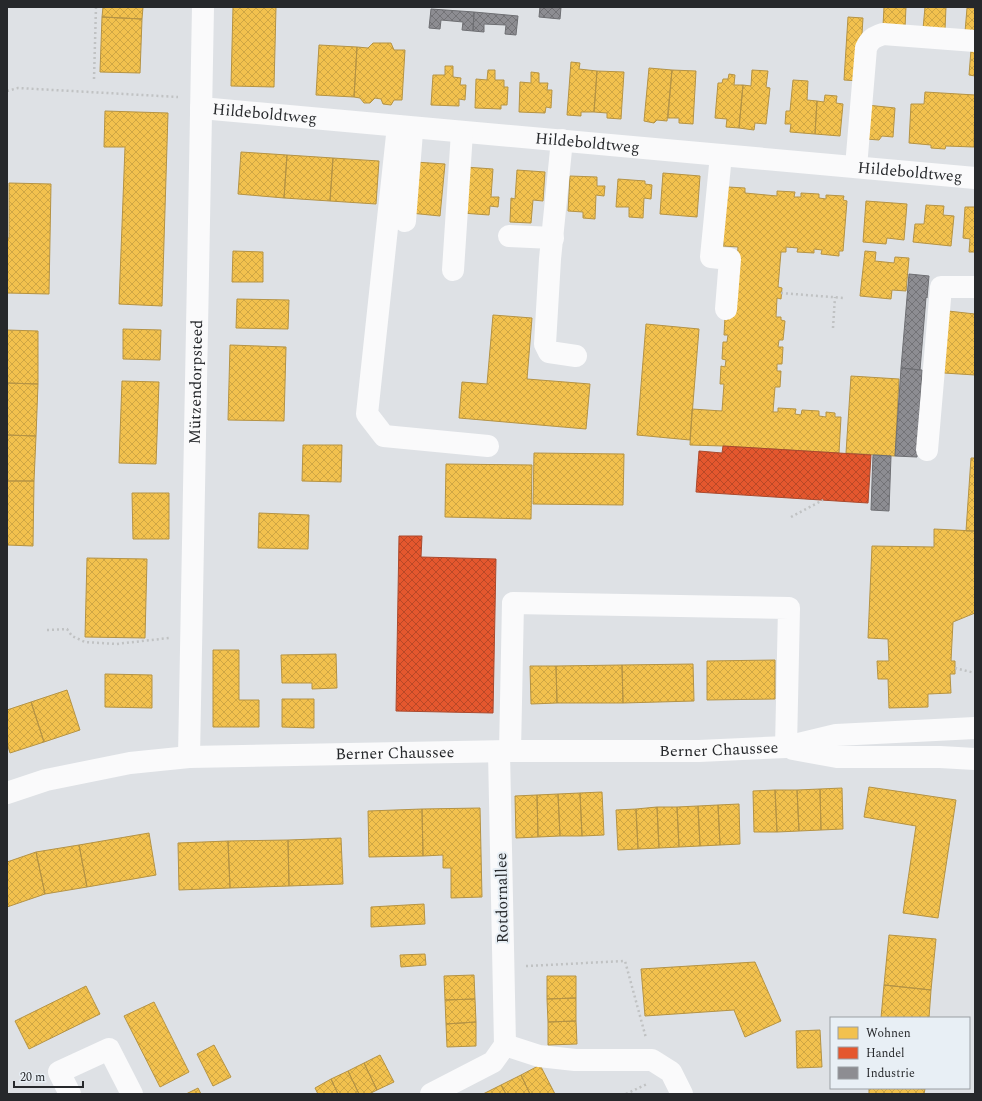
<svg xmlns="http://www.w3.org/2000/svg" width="982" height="1101" font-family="Spectral,serif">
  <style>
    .homes { fill: url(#homes-cross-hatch); stroke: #b59344 }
    .shops { fill: url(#shops-cross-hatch); stroke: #ab492d }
    .industry { fill: url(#industry-cross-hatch); stroke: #6e6f73 }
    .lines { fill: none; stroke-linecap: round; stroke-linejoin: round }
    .path { stroke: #c0c2c3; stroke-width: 2.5; stroke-dasharray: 2 3; stroke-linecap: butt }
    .minor { stroke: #fafafb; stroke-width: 22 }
    .labels { text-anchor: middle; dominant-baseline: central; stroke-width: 4; stroke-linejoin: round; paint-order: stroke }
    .street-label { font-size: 16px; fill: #26282b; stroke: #e8eff5 }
  </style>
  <defs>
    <pattern id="homes-cross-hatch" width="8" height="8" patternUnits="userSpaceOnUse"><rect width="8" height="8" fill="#f2c14e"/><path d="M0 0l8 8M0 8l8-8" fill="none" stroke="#cfa644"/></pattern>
    <pattern id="shops-cross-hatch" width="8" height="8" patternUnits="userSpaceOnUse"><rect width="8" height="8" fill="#e4572e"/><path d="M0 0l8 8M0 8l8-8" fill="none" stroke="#b94827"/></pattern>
    <pattern id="industry-cross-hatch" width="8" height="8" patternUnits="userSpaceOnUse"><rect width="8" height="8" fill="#8d8d92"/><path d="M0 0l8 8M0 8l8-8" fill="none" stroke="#737377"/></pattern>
  </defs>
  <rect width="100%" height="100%" fill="#dee1e5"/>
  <path class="homes" d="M103 7H143L142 19 102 17Z
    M233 7H276L274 87 231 86Z
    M884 7H906L905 28 883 26Z
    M925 7H946L945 30 923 29Z
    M967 8H975V32H965Z
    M102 17 142 19 140 73 100 72Z
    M848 17 863 18 859 81 844 80Z
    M373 43H391L394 50H405L402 100H394L391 105 383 104 381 99 375 98 370 103H364L360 98 354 97 357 47 368 48Z
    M319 45 357 47 354 97 316 95Z
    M971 50 975 51V76L969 75Z
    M571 62 580 63 579 69 597 71 594 112H581V116L567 115Z
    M445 66H453V77L461 78 460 85H466L465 100 459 99V106L431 105 433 75H445Z
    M649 68 672 70 667 121 657 120 654 123 644 121Z
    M488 70H495V80H504V87H508L507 105H501V109L475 108 476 79 487 80Z
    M672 70 696 71 693 124 679 123V118H668Z
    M752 70 768 71 766 87 770 88 766 124 755 123 754 130 739 128 743 85 751 86Z
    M597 71 624 72 621 119 607 118V113L594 112Z
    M531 72 539 73V83H548L547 90H552L551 108 546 107 545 113 519 112 520 82 531 83Z
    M729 74 735 75 734 85H743L739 128 726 127 727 119 715 118 718 83H722L723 79H728Z
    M793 80 808 81 807 100 817 101 815 134 790 132 791 124H785L786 111H790Z
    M925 92 975 95 974 147 946 146 945 149 931 148V145L909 143 911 104H924Z
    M825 95 837 96 836 103 843 104 840 136 815 134 817 101 824 102Z
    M867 105 895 108 893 137 882 136 879 140 866 139Z
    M105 111 168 113 162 306 119 304 125 147H104Z
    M241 152 287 155 284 198 238 194Z
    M287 155 333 158 330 201 284 198Z
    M333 158 379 161 376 204 330 201Z
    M415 162 445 164 440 216 410 213Z
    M465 167 493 169 491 197H499L498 207 490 206 489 215 462 213Z
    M517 170 545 172 543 201 533 200 531 223 510 222 511 198 515 199Z
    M663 173 700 176 697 217 660 214Z
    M570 176 597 177V186H605L604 196 596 195 595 219 583 218V212L568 211Z
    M618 179 645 181V184L652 185 651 199 644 198 643 218 629 217V207H616Z
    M9 183 51 184 49 294 7 293V238H9Z
    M728 187 745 188V193L777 196V191L795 192 794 197H801V193L819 194V198L826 199V195L844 196 843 200 847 201 843 251H839V256L821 254 822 250 814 249V253L797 252 798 248 786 247V252H781L778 287 782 288 781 299 777 298 776 317H781V320L785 321 783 340H779L778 347H783L782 364H777V371H781L780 387H775L773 412H778V408L796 409 795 414 801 415 802 410 819 411V416L826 417V412L835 413V417H841L839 453 723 446 690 445 692 409 722 411 724 384H720L721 366 725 367 726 360 722 359 723 342H727L728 335H724L725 317 733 314 738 247 723 246 724 242H719Z
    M866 201 907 204 904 240 887 238 886 244 863 242Z
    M926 205 944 206 943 215 954 216 951 246 913 242 915 224H924Z
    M965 207H975V252H969L970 239 963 238Z
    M233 251 263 252V282H232Z
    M865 251 876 252 875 261 894 263 895 257 909 258 906 291 892 290 891 299 860 296Z
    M237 299 289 300 288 329 236 328Z
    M948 311 975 314V375L944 373Z
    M493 315 532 318 527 379 590 384 586 429 459 418 462 382 487 384Z
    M646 324 699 329 690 440 637 435Z
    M123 329 161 330 160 360 123 359Z
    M7 330 38 331V384L7 383Z
    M230 345 286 347 284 421 228 420Z
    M851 376 899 379 895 456 846 453Z
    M122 381 159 382 156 464 119 463Z
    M7 383 38 384 36 436 7 435Z
    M7 435 36 436 34 481H7Z
    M303 445H342L341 482 302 481Z
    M534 453 624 454 623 505 533 504Z
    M971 458H975V531H966Z
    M446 464 532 465 531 519 445 517Z
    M7 481H34L33 546 7 545Z
    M132 493H169V539H133Z
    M259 513 309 515 308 549 258 548Z
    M934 529 975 531V613L953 622 951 661H955V674H950L951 693 928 694V707L889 708 888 679H878L877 661H889L888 639 868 638 872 546 934 547Z
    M87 558 147 559 145 638 85 637Z
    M213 650H239V700H259V727H213Z
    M336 654 337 688 312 689V683H282L281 655Z
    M775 660V699L707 700V661Z
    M693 664 694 701 623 703 622 665Z
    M622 665 623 703H557L556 666Z
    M530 666H556L557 703 531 704Z
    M105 674 152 675V708L105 707Z
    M67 690 80 730 44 742 31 702Z
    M282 699H314V728L282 727Z
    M31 702 44 742 10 753 7 743V710Z
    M869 787 956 800 938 918 903 913 916 826 864 817Z
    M842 788 843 829 821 830 820 789Z
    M820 789 821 830 799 831 797 790Z
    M775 790H797L799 831 777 832Z
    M775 790 777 832H754L753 791Z
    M602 792 604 835 582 836 580 793Z
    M580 793 582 836H560L558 794Z
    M558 794 560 836 538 837 537 795Z
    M537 795 538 837 516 838 515 796Z
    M739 804 740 844 720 845 718 805Z
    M718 805 720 845 700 846 698 806Z
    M698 806 700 846 679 847 677 807Z
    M657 807H677L679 847 659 848Z
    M657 807 659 848 638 849 636 809Z
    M480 808 482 897 451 898V868H443V855L423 856 422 809Z
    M422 809 423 856 369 857 368 811Z
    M636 809 638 849 618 850 616 810Z
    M149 833 156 875 87 887 79 845Z
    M341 838 343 884 289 886 288 840Z
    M288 840 289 886 230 888 228 841Z
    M228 841 230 888 179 890 178 843Z
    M79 845 87 887 45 894 36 852Z
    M36 852 45 894 7 907V862Z
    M424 904 425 924 371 927V907Z
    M889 935 936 939 931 990 884 985Z
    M425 954 426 965 401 967 400 955Z
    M755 962 781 1021 745 1037 734 1010 645 1016 641 969Z
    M474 975 475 999 445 1000 444 976Z
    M547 976H576V998L547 999Z
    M884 985 931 990 929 1018H881Z
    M86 986 100 1014 29 1049 15 1021Z
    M576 998V1021L548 1022 547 999Z
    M475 999 476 1022 446 1024 445 1000Z
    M154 1002 189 1072 160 1087 124 1016Z
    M576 1021 577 1044 548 1045V1022Z
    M476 1022V1046L447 1047 446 1024Z
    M820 1030 822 1067 797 1068 796 1031Z
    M214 1045 231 1077 213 1086 197 1054Z
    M380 1055 394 1082 377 1090 364 1063Z
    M364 1063 377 1090 369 1094H359L348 1071Z
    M540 1065 555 1094H530L521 1075Z
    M348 1071 359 1094H338L331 1079Z
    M521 1075 530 1094H506L501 1085Z
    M331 1079 338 1094H318L315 1088Z
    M501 1085 506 1094H483Z
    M198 1088 201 1094H186Z
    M869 1088H907L925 1089 924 1094H869Z"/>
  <path class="shops" d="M723 446 871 455 868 503 696 492 699 451 722 453Z
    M399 536H422L421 557 496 559 493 713 396 711Z"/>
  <path class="industry" d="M540 7H561L560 19 539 17Z
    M431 9 474 12 473 31 462 30 463 22 441 20 440 29 429 28Z
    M474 12 518 16 516 35 505 34 506 25 484 24V32L473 31Z
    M909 274 929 276 927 298 926 297 920 370 901 368Z
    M901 368 922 370 917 457 895 456Z
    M873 455 891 456 889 511 871 510Z"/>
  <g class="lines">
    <path class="path" d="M94 79 96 7
      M7 91 18 88 178 97
      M781 293 844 298
      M833 328 835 297
      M791 517 823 500
      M47 630 67 629 72 636 85 642 116 644 169 638
      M955 668 975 673
      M526 966 625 961 646 1038
      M626 1094 647 1084"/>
    <g class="minor">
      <path id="s1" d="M201 108 975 178"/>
      <path d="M398 126 367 414 384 436 488 446"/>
      <path d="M562 140 550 259 545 344 549 352 576 356"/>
      <path d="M721 155 711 257 730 259 726 309"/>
      <path d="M856 167 866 48C870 39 874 37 883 34L975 41"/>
      <path d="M405 221 412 132"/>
      <path d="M509 236 553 238"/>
      <path d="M453 270 462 132"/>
      <path d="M927 450 941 287H975"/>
      <path d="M793 749 837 757H940L975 759"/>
      <path d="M510 751 513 603 789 608 786 747"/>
      <path id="s2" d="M189 757 203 7"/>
      <path id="s3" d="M7 793 46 780 130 763 189 757 510 751H699L786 747 836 735 975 728"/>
      <path d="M505 1045 539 1056 575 1060H652L671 1072 682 1094"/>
      <path d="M70 1094 59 1072 109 1049 132 1094"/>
      <path d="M431 1094 493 1062 505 1045 499 752"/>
    </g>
  </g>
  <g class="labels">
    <g class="street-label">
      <text stroke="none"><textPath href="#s1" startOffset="64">Hildeboldtweg</textPath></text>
      <text stroke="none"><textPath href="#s1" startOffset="388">Hildeboldtweg</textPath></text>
      <text stroke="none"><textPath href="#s1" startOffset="712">Hildeboldtweg</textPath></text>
      <text stroke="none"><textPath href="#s2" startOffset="375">Mützendorpsteed</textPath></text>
      <text stroke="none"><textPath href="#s3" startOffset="716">Berner Chaussee</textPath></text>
      <text stroke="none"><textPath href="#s3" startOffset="392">Berner Chaussee</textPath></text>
      <text transform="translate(502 898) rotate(-91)">Rotdornallee</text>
    </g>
  </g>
  <rect width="982" height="1101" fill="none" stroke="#26282b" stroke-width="16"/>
  <rect x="830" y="1017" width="140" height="72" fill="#e8eff5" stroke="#9a9fa4"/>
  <rect x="838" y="1027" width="20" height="12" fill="#f2c14e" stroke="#9a9fa4"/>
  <text x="866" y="1037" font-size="12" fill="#26282b">Wohnen</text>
  <rect x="838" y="1047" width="20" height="12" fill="#e4572e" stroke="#9a9fa4"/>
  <text x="866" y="1057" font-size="12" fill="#26282b">Handel</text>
  <rect x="838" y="1067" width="20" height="12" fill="#8d8d92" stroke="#9a9fa4"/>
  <text x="866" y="1077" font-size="12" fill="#26282b">Industrie</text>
  <path d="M14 1081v6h69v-6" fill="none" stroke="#26282b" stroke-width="2"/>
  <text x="20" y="1081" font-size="12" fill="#26282b" stroke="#e8eff5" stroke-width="3" paint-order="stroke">20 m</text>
</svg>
